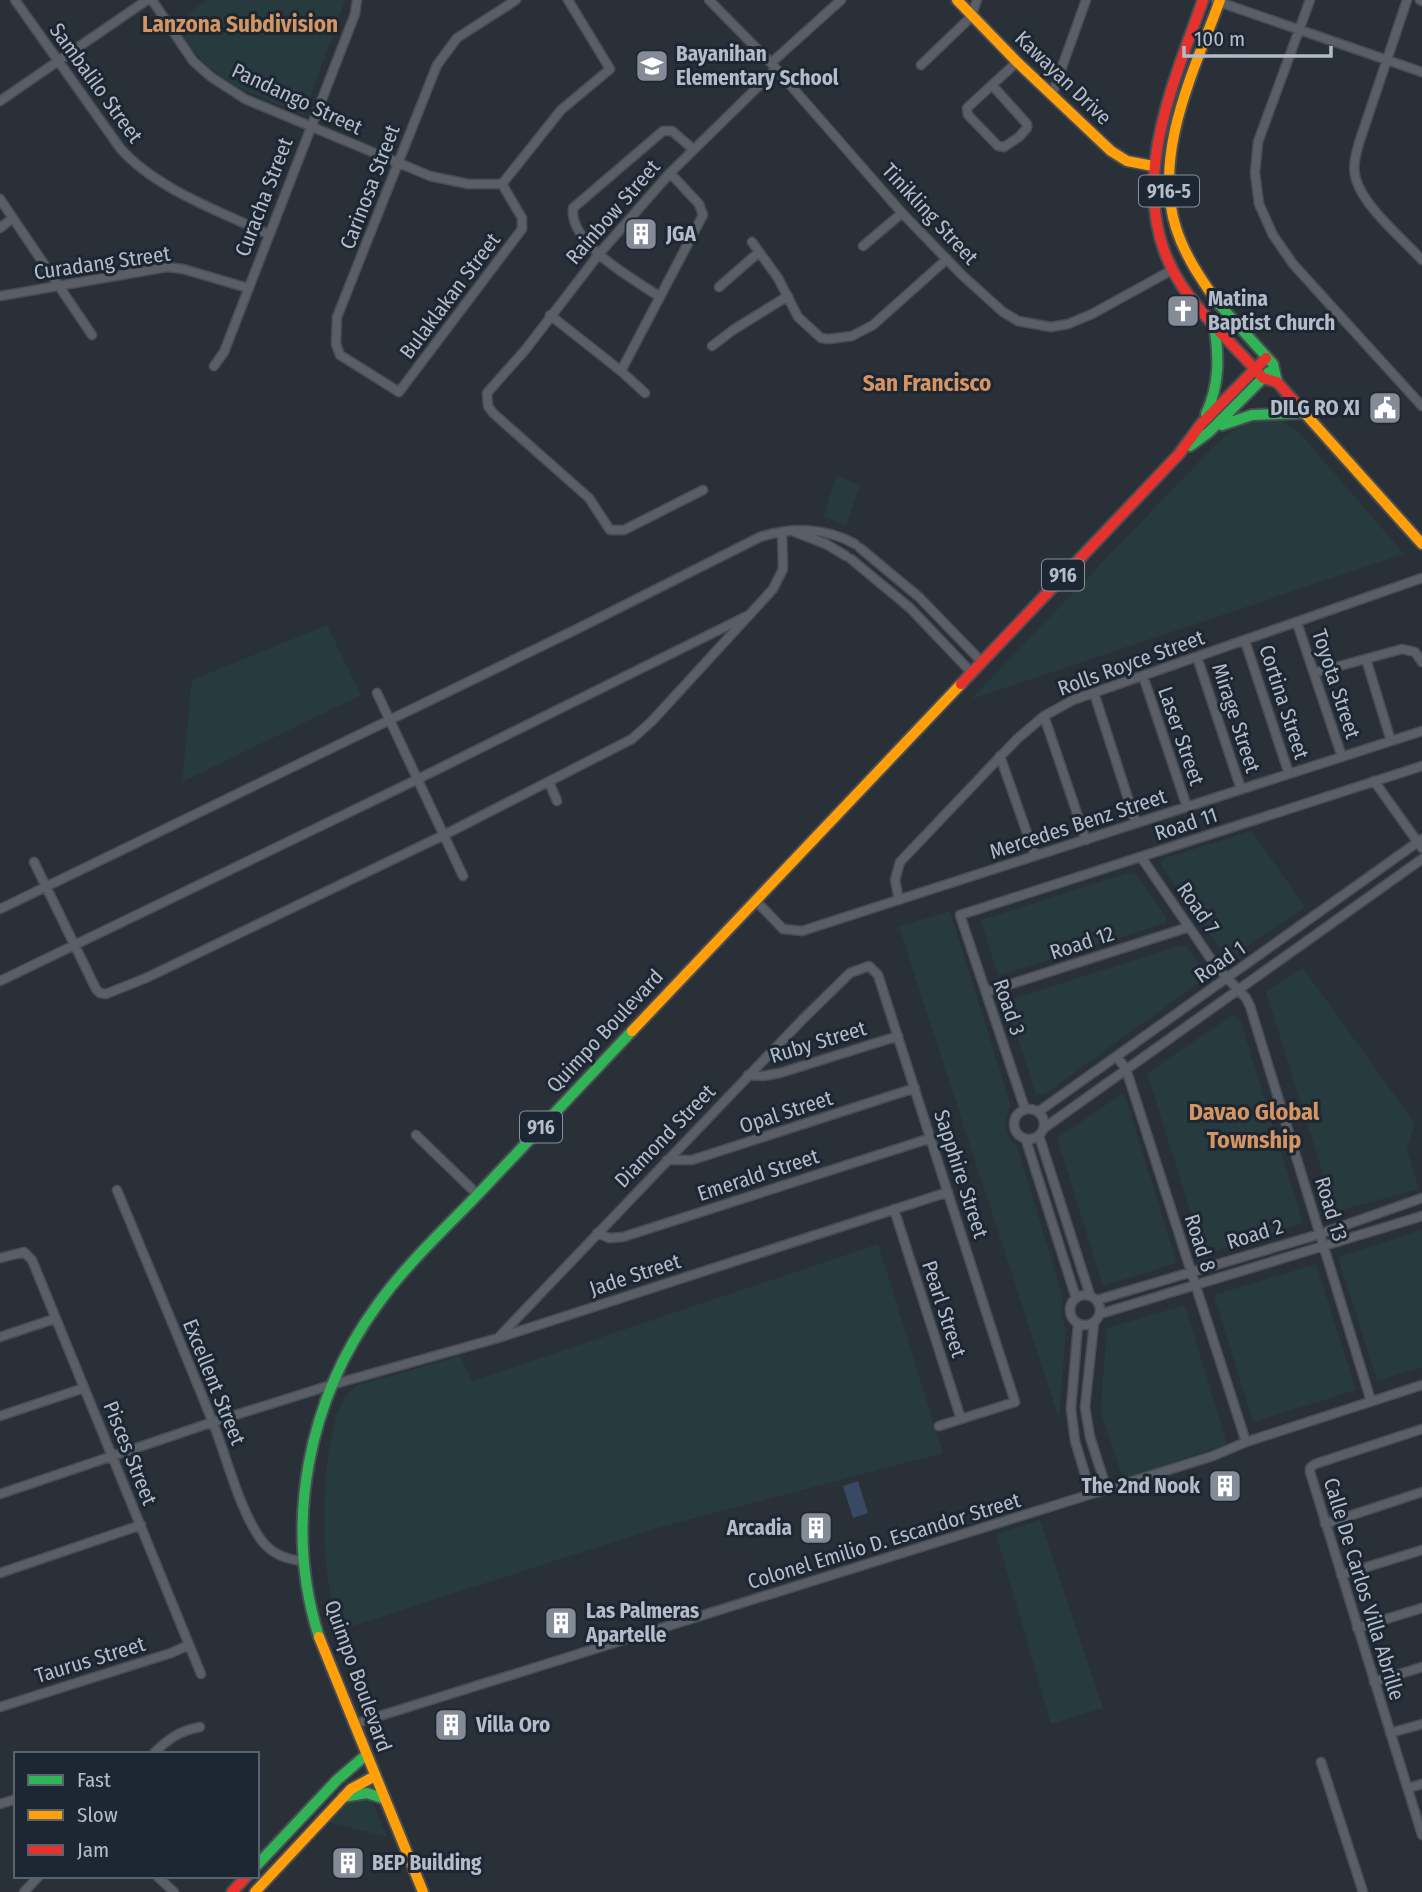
<svg xmlns="http://www.w3.org/2000/svg" width="1422" height="1892" font-family="'Fira Sans Condensed',sans-serif">
  <style>
    .green { fill: #273a3e }
    .water { fill: #384963 }
    .lines { fill: none; stroke-linecap: round; stroke-linejoin: round }
    .street-casing { stroke: #484c53; stroke-width: 11 }
    .fast-casing { stroke: #484c53; stroke-width: 14 }
    .slow-casing { stroke: #484c53; stroke-width: 14 }
    .jam-casing { stroke: #484c53; stroke-width: 14 }
    .street { stroke: #5a5e66; stroke-width: 8 }
    .fast { stroke: #30b455; stroke-width: 10 }
    .slow { stroke: #ff9f0a; stroke-width: 10 }
    .jam { stroke: #e5322d; stroke-width: 10 }
    .labels { text-anchor: middle; dominant-baseline: central; stroke-width: 6; stroke-linejoin: round; paint-order: stroke }
    .shield { fill: #1d2633; stroke: #878f9c; stroke-width: 2 }
    .shield-label { font-size: 19px; font-weight: bold; fill: #b4bcc9 }
    .poi-label { font-size: 21px; font-weight: bold; fill: #b4bcc9; stroke: #1d2633; text-anchor: start }
    .street-label { font-size: 21px; fill: #b4bcc9; stroke: #1d2633 }
    .neighbourhood-label { font-size: 23px; font-weight: bold; fill: #d59563; stroke: #1d2633 }
    .quarter-label { font-size: 24px; font-weight: bold; fill: #d59563; stroke: #1d2633 }
  </style>
  <rect width="100%" height="100%" fill="#2a3038"/>
  <path class="green" d="M207 0H345L304 115C267 100 223 86 196 54 188 45 182 33 175 23Z
    M1271 419 1286 423 1298 431 1404 554 971 699 1218 442C1234 428 1250 420 1271 419Z
    M836 476 860 485 846 525 823 517Z
    M327 625 361 695 182 782 192 680Z
    M1252 831 1304 906 1303 909 1228 959 1163 869 1161 862 1165 858Z
    M1131 872 1137 875 1166 917V923L998 976 981 920Z
    M950 911 1011 1106C1002 1121 1004 1135 1017 1147L1063 1297 1061 1316 1066 1329 1059 1419 899 927Z
    M1182 945 1187 947 1204 971V979L1045 1094H1036L1006 1001Z
    M1303 968 1415 1124 1407 1149 1419 1189 1335 1212 1266 992Z
    M1233 1015 1240 1020 1303 1223 1204 1255 1147 1073Z
    M1122 1094 1126 1099 1177 1263 1103 1286 1057 1138Z
    M1422 1230V1367L1377 1381 1338 1257Z
    M878 1244 943 1453 657 1528 337 1631C333 1608 328 1585 326 1562 322 1523 324 1429 345 1397 350 1391 355 1387 362 1384L460 1356 472 1381Z
    M1316 1264 1356 1390 1253 1422 1214 1295Z
    M1185 1305 1227 1444 1123 1479 1102 1416 1101 1405 1107 1328Z
    M1040 1520 1103 1708 1051 1724 996 1534Z
    M367 1798 372 1802 387 1837 328 1822 350 1800Z"/>
  <path class="water" d="M858 1481 868 1513 853 1518 843 1486Z"/>
  <g class="lines">
    <defs>
      <path id="street" d="M15 0 120 148C156 189 219 211 268 234
        M152 0 193 61 211 77 245 99 430 176 468 184H502
        M709 0 771 63 902 213 962 275 1003 312 1018 321 1051 327 1068 324 1092 314 1172 270
        M1310 0 1258 142 1255 173 1259 204 1273 235 1293 264 1422 406
        M1407 0 1359 143C1356 154 1353 164 1355 175 1360 204 1403 239 1422 260
        M1420 0 1422 1
        M1216 1 1422 72
        M771 63 841 0
        M921 65 971 17 977 0
        M992 85 1027 124V128L1019 137 1004 147 998 146 968 115 967 108 1017 62
        M1052 95 1086 0
        M0 101 147 0
        M502 184 522 218V229L399 392 340 355 336 344 337 317 437 65 457 38 516 0
        M502 184 561 110 610 69 568 0
        M0 199 92 335
        M0 228 13 218
        M752 242 778 278 798 317 821 338 829 339 852 336 873 325 947 259
        M863 246 902 213
        M719 287 759 252
        M0 296 167 267 183 269 248 288
        M660 297C634 279 569 245 573 208L663 131H672L693 149
        M550 315 621 371 645 393
        M712 346 733 330 788 296
        M214 366 224 352 355 14 357 0
        M621 371 703 215 699 204 670 173
        M703 490 624 530H610L589 498 493 413 488 406 487 393 526 349 599 254 670 173 776 69
        M795 532 826 544 846 556
        M860 548 919 597 981 661
        M851 559 910 608 971 672
        M1297 623 1342 757
        M1245 641 1289 774
        M1197 657 1241 789
        M1366 659 1391 741
        M1314 673 1402 649 1415 652 1422 662
        M1143 676 1187 807
        M377 693 463 876
        M1094 693 1136 823
        M1044 716 1086 840
        M1000 756 1035 856
        M1374 781 1422 848
        M549 782 557 801
        M1141 857 1215 965 1246 998 1250 1006 1371 1401
        M34 862 96 989 100 993 106 994 146 978 444 835 632 739 652 721 773 589 783 569 782 532
        M755 900 783 929 802 931 1422 731
        M899 900 895 880 900 862 1017 739 1044 716 1073 700 1422 578
        M0 909 577 629 760 537C791 527 825 527 855 544
        M0 981 418 779 747 616
        M986 992 1189 927
        M1117 1057 1126 1069 1246 1442
        M748 1075 763 1076 780 1073 898 1036
        M1014 1124a15 15 0 1 1 30 0a15 15 0 1 1-30 0Z
        M1025 1109 960 915 1422 766
        M1038 1112 1422 839
        M1044 1128 1422 859
        M416 1135 477 1194
        M1039 1136 1090 1295
        M1026 1140 1076 1298
        M667 1160H692L915 1088
        M117 1190C149 1268 182 1345 213 1423 227 1458 240 1512 262 1541 273 1555 288 1560 304 1561
        M894 1209 961 1419
        M597 1233 609 1238 623 1237 931 1138
        M0 1258 24 1252 32 1260 201 1674
        M1070 1310a15 15 0 1 1 30 0a15 15 0 1 1-30 0Z
        M1097 1300 1320 1234 1422 1198
        M1100 1314 1422 1216
        M1094 1323 1085 1407 1090 1437 1107 1490
        M1078 1324 1071 1409 1075 1441 1091 1494
        M0 1337 54 1319
        M498 1338 803 1019 850 973 869 966 878 975 1015 1402 939 1426
        M0 1416 84 1388
        M1422 1429 1315 1464 1310 1468V1472L1422 1835
        M0 1494 213 1422 331 1385 498 1338 948 1192
        M1325 1524 1422 1492
        M0 1573 141 1525
        M1341 1575 1422 1550
        M1357 1628 1422 1608
        M1374 1682 1422 1667
        M0 1707 171 1653 189 1645
        M354 1724 1213 1456 1246 1442 1422 1385
        M1390 1733 1422 1724
        M153 1754C168 1739 179 1731 200 1727
        M1321 1762 1363 1892
        M1408 1788 1422 1784
        M0 1804 16 1799
        M157 1876 174 1892
        M24 1892 39 1876"/>
      <path id="fast" d="M1217 302 1273 364 1277 382
        M1206 414C1220 384 1219 356 1214 324
        M1222 425 1252 415 1304 413
        M1190 446 1209 432 1269 372
        M319 1637C283 1524 308 1399 378 1304 408 1262 447 1227 482 1190 532 1137 582 1084 632 1031
        M343 1797 367 1793 385 1799
        M257 1865 337 1780 366 1755"/>
      <path id="slow" d="M957 0 1017 62 1111 151 1127 161 1153 166
        M1217 302C1201 279 1185 256 1176 228 1152 153 1195 69 1220 0
        M1301 409 1422 544
        M632 1031 961 684
        M319 1637 423 1892
        M255 1892 351 1789 375 1776"/>
      <path id="jam" d="M1203 0C1171 90 1122 196 1182 286 1205 320 1236 347 1263 378L1277 382 1301 409
        M961 684 1179 454 1201 424 1266 358
        M232 1892 247 1876"/>
    </defs>
    <use href="#street" class="street-casing"/>
    <use href="#fast" class="fast-casing"/>
    <use href="#slow" class="slow-casing"/>
    <use href="#jam" class="jam-casing"/>
    <use href="#street" class="street"/>
    <use href="#fast" class="fast"/>
    <use href="#slow" class="slow"/>
    <use href="#jam" class="jam"/>
  </g>
  <defs>
    <symbol id="school-square" viewBox="-11 -11 22 22"><rect x="-9" y="-9" width="18" height="18" rx="4" fill="#848b96" stroke="#1d2633"/><path d="M0-5L7-2L0 1L-7-2ZM-4 1L0 2.5L4 1V4Q0 6-4 4Z" fill="#fff"/></symbol>
    <symbol id="building-square" viewBox="-11 -11 22 22"><rect x="-9" y="-9" width="18" height="18" rx="4" fill="#848b96" stroke="#1d2633"/><path d="M-4-6H4V6H1V3H-1V6H-4ZM-2.5-4.3h1.7v1.8h-1.7ZM.8-4.3h1.7v1.8H.8ZM-2.5-1h1.7V.8h-1.7ZM.8-1h1.7V.8H.8Z" fill="#fff"/></symbol>
    <symbol id="church-square" viewBox="-11 -11 22 22"><rect x="-9" y="-9" width="18" height="18" rx="4" fill="#848b96" stroke="#1d2633"/><path d="M-1.2-6h2.4v3.5h3.3v2.4h-3.3V6h-2.4V-.1h-3.3v-2.4h3.3Z" fill="#fff"/></symbol>
    <symbol id="civic-square" viewBox="-11 -11 22 22"><rect x="-9" y="-9" width="18" height="18" rx="4" fill="#848b96" stroke="#1d2633"/><path d="M-.6-6.5H3V-4.5H.6V-3L4-1V1h2V6H-6V1h2V-1L-.6-3ZM-1.2 2.5V6h2.4V2.5Z" fill="#fff"/></symbol>
  </defs>
  <g fill-rule="evenodd">
    <use href="#school-square" x="633" y="47" width="38" height="38"/>
    <use href="#building-square" x="622" y="215" width="38" height="38"/>
    <use href="#church-square" x="1164" y="292" width="38" height="38"/>
    <use href="#civic-square" x="1366" y="389" width="38" height="38"/>
    <use href="#building-square" x="1206" y="1467" width="38" height="38"/>
    <use href="#building-square" x="797" y="1509" width="38" height="38"/>
    <use href="#building-square" x="542" y="1604" width="38" height="38"/>
    <use href="#building-square" x="432" y="1706" width="38" height="38"/>
    <use href="#building-square" x="329" y="1844" width="38" height="38"/>
  </g>
  <g class="labels">
    <g class="shield">
      <rect x="1139" y="175.5" width="60" height="31" rx="5"/>
      <rect x="1042" y="559.5" width="42" height="31" rx="5"/>
      <rect x="520" y="1111.5" width="42" height="31" rx="5"/>
    </g>
    <g class="shield-label">
      <text x="1169" y="191">916-5</text>
      <text x="1063" y="575">916</text>
      <text x="541" y="1127">916</text>
    </g>
    <g class="poi-label">
      <text x="676" y="54">Bayanihan<tspan x="676" dy="24">Elementary School</tspan></text>
      <text x="666" y="234">JGA</text>
      <text x="1208" y="299">Matina<tspan x="1208" dy="24">Baptist Church</tspan></text>
      <text x="1360" y="408" text-anchor="end">DILG RO XI</text>
      <text x="1200" y="1486" text-anchor="end">The 2nd Nook</text>
      <text x="792" y="1528" text-anchor="end">Arcadia</text>
      <text x="586" y="1611">Las Palmeras<tspan x="586" dy="24">Apartelle</tspan></text>
      <text x="476" y="1725">Villa Oro</text>
      <text x="372" y="1863">BEP Building</text>
    </g>
    <g class="street-label">
      <text transform="translate(1063 78) rotate(44)">Kawayan Drive</text>
      <text transform="translate(96 83) rotate(54)">Sambalilo Street</text>
      <text transform="translate(297 99) rotate(25)">Pandango Street</text>
      <text transform="translate(370 187) rotate(-69)">Carinosa Street</text>
      <text transform="translate(264 197) rotate(-69)">Curacha Street</text>
      <text transform="translate(613 212) rotate(-49)">Rainbow Street</text>
      <text transform="translate(930 214) rotate(47)">Tinikling Street</text>
      <text transform="translate(102 263) rotate(-8)">Curadang Street</text>
      <text transform="translate(450 296) rotate(-53)">Bulaklakan Street</text>
      <text transform="translate(1131 663) rotate(-20)">Rolls Royce Street</text>
      <text transform="translate(1336 684) rotate(72)">Toyota Street</text>
      <text transform="translate(1284 702) rotate(72)">Cortina Street</text>
      <text transform="translate(1236 718) rotate(72)">Mirage Street</text>
      <text transform="translate(1181 736) rotate(71)">Laser Street</text>
      <text transform="translate(1078 824) rotate(-18)">Mercedes Benz Street</text>
      <text transform="translate(1186 824) rotate(-18)">Road 11</text>
      <text transform="translate(1198 908) rotate(55)">Road 7</text>
      <text transform="translate(1082 943) rotate(-18)">Road 12</text>
      <text transform="translate(1220 962) rotate(-35)">Road 1</text>
      <text transform="translate(1009 1007) rotate(71)">Road 3</text>
      <text transform="translate(605 1031) rotate(-47)">Quimpo Boulevard</text>
      <text transform="translate(818 1042) rotate(-17)">Ruby Street</text>
      <text transform="translate(786 1112) rotate(-18)">Opal Street</text>
      <text transform="translate(665 1136) rotate(-46)">Diamond Street</text>
      <text transform="translate(961 1174) rotate(72)">Sapphire Street</text>
      <text transform="translate(758 1175) rotate(-18)">Emerald Street</text>
      <text transform="translate(1331 1209) rotate(73)">Road 13</text>
      <text transform="translate(1255 1234) rotate(-17)">Road 2</text>
      <text transform="translate(1200 1243) rotate(72)">Road 8</text>
      <text transform="translate(635 1275) rotate(-18)">Jade Street</text>
      <text transform="translate(944 1309) rotate(72)">Pearl Street</text>
      <text transform="translate(214 1382) rotate(68)">Excellent Street</text>
      <text transform="translate(130 1453) rotate(68)">Pisces Street</text>
      <text transform="translate(884 1541) rotate(-17)">Colonel Emilio D. Escandor Street</text>
      <text transform="translate(1364 1589) rotate(73)">Calle De Carlos Villa Abrille</text>
      <text transform="translate(90 1660) rotate(-17)">Taurus Street</text>
      <text transform="translate(358 1676) rotate(70)">Quimpo Boulevard</text>
    </g>
    <g class="neighbourhood-label">
      <text x="240" y="24">Lanzona Subdivision</text>
      <text x="927" y="383">San Francisco</text>
    </g>
    <g class="quarter-label">
      <text x="1254" y="1112">Davao Global<tspan x="1254" dy="28">Township</tspan></text>
    </g>
  </g>
  <rect x="14" y="1752" width="245" height="126" fill="#1d2633" stroke="#59626f" stroke-width="2"/>
  <rect x="28" y="1775" width="35" height="10" fill="#30b455" stroke="#59626f" stroke-width="2"/>
  <text x="77" y="1787" font-size="21" fill="#b4bcc9">Fast</text>
  <rect x="28" y="1810" width="35" height="10" fill="#ff9f0a" stroke="#59626f" stroke-width="2"/>
  <text x="77" y="1822" font-size="21" fill="#b4bcc9">Slow</text>
  <rect x="28" y="1845" width="35" height="10" fill="#e5322d" stroke="#59626f" stroke-width="2"/>
  <text x="77" y="1857" font-size="21" fill="#b4bcc9">Jam</text>
  <path d="M1184 46v10h147v-10" fill="none" stroke="#b4bcc9" stroke-width="3.5"/>
  <text x="1194" y="46" font-size="21" fill="#b4bcc9" stroke="#1d2633" stroke-width="5" paint-order="stroke">100 m</text>
</svg>
